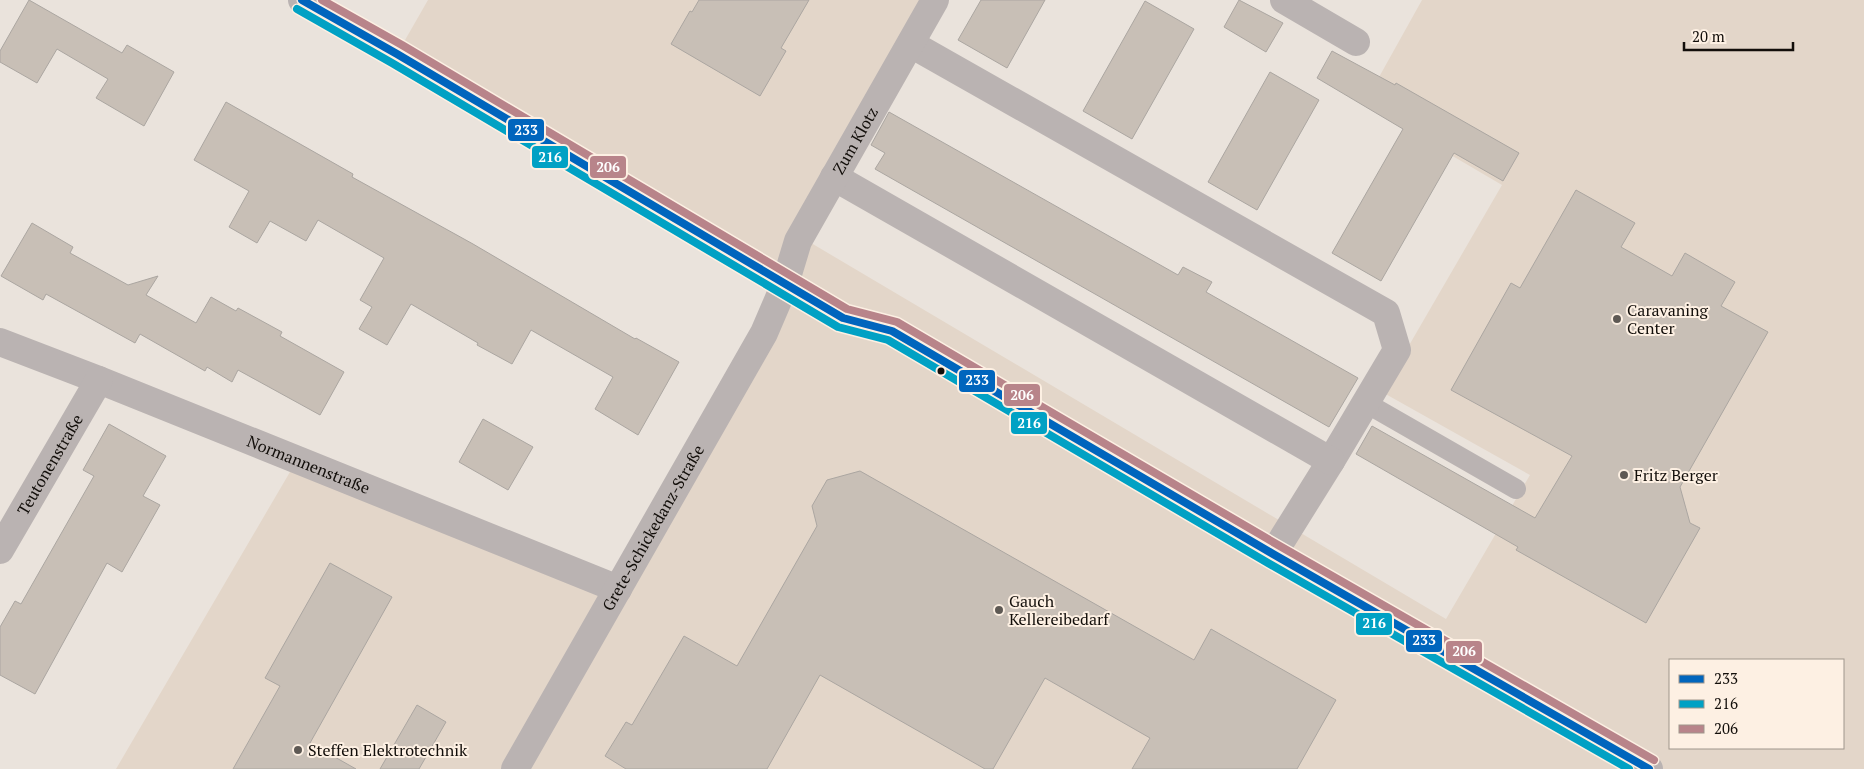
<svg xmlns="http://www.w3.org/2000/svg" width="1864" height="769" font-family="'PT Serif',serif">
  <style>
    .built { fill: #e3d6c9; fill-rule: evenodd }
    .building { fill: #c8bfb6; stroke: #aba6a1 }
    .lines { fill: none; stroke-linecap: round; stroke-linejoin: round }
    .service { stroke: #bab3b2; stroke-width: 20 }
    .minor { stroke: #bab3b2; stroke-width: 28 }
    .bus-1-casing { stroke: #fdf0e3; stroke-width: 11 }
    .bus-2-casing { stroke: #fdf0e3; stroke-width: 11 }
    .bus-3-casing { stroke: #fdf0e3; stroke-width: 11 }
    .bus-1 { stroke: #0065bd; stroke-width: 8 }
    .bus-2 { stroke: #01a1c4; stroke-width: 8 }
    .bus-3 { stroke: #b8848a; stroke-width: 8 }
    .poi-dot { fill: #5e5954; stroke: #fdf0e3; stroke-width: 2 }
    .bus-dot { fill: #120e0a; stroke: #fdf0e3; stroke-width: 2 }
    .labels { text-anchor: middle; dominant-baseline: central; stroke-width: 4; stroke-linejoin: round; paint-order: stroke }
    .street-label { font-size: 16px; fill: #120e0a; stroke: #fdf0e3 }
    .poi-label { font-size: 16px; fill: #120e0a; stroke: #fdf0e3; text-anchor: start }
    .line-badge { stroke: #fdf0e3; stroke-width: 2 }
    .badge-label { font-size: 14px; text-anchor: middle; font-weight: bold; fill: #fff }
  </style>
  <rect width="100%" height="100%" fill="#eae3dc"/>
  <path class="built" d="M428 0H944L806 240 1446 619 1530 475 1382 392 1502 185 1364 104 1422 0H1864V769H116L297 460 618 589 785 284 397 54ZM1670 660H1843V748H1670Z"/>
  <path class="building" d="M29 0 122 53 127 45 174 72 144 126 96 98 108 79 57 49 37 83 0 62V51Z
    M699 0H809L781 48 786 51 760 96 671 44 690 11 692 12Z
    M981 0H1045L1007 68 958 40Z
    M1239 0 1283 23 1266 52 1224 27Z
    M1145 1 1194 29 1132 139 1083 111Z
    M1332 51 1395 85 1396 83 1519 153 1503 181 1454 153 1381 281 1332 253 1403 129 1317 78Z
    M1270 72 1319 100 1257 210 1208 182Z
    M226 102 353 174 352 177 473 244 635 339 636 338 679 362 638 435 595 409 613 377 531 330 512 364 477 345 478 343 411 304 387 345 359 329 372 307 360 300 384 258 318 220 306 241 270 221 257 243 229 227 249 191 194 160Z
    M889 112 1178 275 1183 267 1212 282 1206 292 1358 378 1329 427 875 169 885 153 871 145Z
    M1576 190 1635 223 1621 247 1672 276 1685 253 1735 282 1721 306 1768 332 1680 487 1690 523 1700 528 1646 623 1516 550 1518 547 1356 454 1372 426 1535 518 1572 456 1451 390 1511 283 1520 288Z
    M32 223 73 247 70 253 128 285 158 276 146 295 196 323 211 297 236 311 238 308 282 332 280 336 344 372 320 415 238 370 232 382 207 367 205 371 140 334 135 343 46 294 43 300 1 276Z
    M483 419 533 447 508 490 459 462Z
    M109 424 166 456 143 496 160 505 122 572 107 563 35 694 0 675V627L15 601 21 604 94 476 83 470Z
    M860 471 1194 660 1211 629 1336 700 1297 769H1132L1150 738 1045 678 993 769H985L820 675 767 769H626L605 756 626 722 632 725 684 636 737 666 817 526 812 506 827 480Z
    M330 563 392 597 310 743 356 769H233L280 686 265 678Z
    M417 705 446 722 419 769H380Z"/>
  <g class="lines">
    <path class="service" d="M1366 403 1516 489"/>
    <g class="minor">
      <path d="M302 0 397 54 843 318 892 331 1273 554 1649 769"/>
      <path d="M1284 0 1356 42"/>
      <path d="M911 44 1386 313 1397 350 1331 461 1273 554"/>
      <path d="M834 177 1331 461"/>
      <path id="s1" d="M0 342 99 380 618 589"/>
      <path id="s2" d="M0 550 99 380"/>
      <path id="s3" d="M515 769 764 333 785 284 798 241 935 0"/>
    </g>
    <defs>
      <path id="bus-1" d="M302 0 397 54 843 318 892 331 1273 554 1649 769"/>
      <path id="bus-2" d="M297 9 392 63 838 327 888 340 1268 563 1629 769"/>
      <path id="bus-3" d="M322 0 402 45 847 309 897 322 1278 545 1654 760"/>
    </defs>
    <use href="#bus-1" class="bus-1-casing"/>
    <use href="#bus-2" class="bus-2-casing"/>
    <use href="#bus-3" class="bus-3-casing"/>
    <use href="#bus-1" class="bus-1"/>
    <use href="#bus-2" class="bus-2"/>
    <use href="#bus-3" class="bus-3"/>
  </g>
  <g class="poi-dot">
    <circle cx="1617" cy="319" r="5"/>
    <circle cx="1624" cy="475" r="5"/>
    <circle cx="999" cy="610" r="5"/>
    <circle cx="298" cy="750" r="5"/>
  </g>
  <circle class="bus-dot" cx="941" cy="371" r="4.5"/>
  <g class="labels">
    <g class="street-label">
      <text stroke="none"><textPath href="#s3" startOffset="716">Zum Klotz</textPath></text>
      <text stroke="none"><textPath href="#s2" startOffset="99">Teutonenstraße</textPath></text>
      <text stroke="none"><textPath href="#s1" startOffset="332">Normannenstraße</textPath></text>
      <text stroke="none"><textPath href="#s3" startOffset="278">Grete-Schickedanz-Straße</textPath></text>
    </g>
    <g class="poi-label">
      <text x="1627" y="310">Caravaning<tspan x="1627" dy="18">Center</tspan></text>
      <text x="1634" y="475">Fritz Berger</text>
      <text x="1009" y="601">Gauch<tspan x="1009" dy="18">Kellereibedarf</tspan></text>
      <text x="308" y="750">Steffen Elektrotechnik</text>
    </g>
  </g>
  <g class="line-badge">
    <rect x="507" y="118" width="38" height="24" rx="5" fill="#0065bd"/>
    <rect x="531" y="145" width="38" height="24" rx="5" fill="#01a1c4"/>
    <rect x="589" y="155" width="38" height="24" rx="5" fill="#b8848a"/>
    <rect x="958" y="369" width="38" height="24" rx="5" fill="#0065bd"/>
    <rect x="1003" y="383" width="38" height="24" rx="5" fill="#b8848a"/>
    <rect x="1010" y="411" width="38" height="24" rx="5" fill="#01a1c4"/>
    <rect x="1355" y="612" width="38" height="24" rx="5" fill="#01a1c4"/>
    <rect x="1405" y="629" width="38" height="24" rx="5" fill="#0065bd"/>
    <rect x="1445" y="640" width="38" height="24" rx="5" fill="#b8848a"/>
  </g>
  <g class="badge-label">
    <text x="526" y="135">233</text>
    <text x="550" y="162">216</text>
    <text x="608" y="172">206</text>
    <text x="977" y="385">233</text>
    <text x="1022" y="400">206</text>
    <text x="1029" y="428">216</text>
    <text x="1374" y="628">216</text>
    <text x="1424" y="645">233</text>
    <text x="1464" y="656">206</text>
  </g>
  <rect x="1669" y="659" width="175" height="90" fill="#fdf0e3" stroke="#9f968c"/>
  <rect x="1679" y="675" width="25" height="8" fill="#0065bd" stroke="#9f968c"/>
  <text x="1714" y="684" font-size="15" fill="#120e0a">233</text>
  <rect x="1679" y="700" width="25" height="8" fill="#01a1c4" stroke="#9f968c"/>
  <text x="1714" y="709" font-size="15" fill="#120e0a">216</text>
  <rect x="1679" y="725" width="25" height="8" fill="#b8848a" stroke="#9f968c"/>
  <text x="1714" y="734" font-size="15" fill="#120e0a">206</text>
  <path d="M1684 42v8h109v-8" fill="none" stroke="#120e0a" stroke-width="2.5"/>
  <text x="1692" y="42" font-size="15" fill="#120e0a" stroke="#fdf0e3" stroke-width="4" paint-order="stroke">20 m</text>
</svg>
